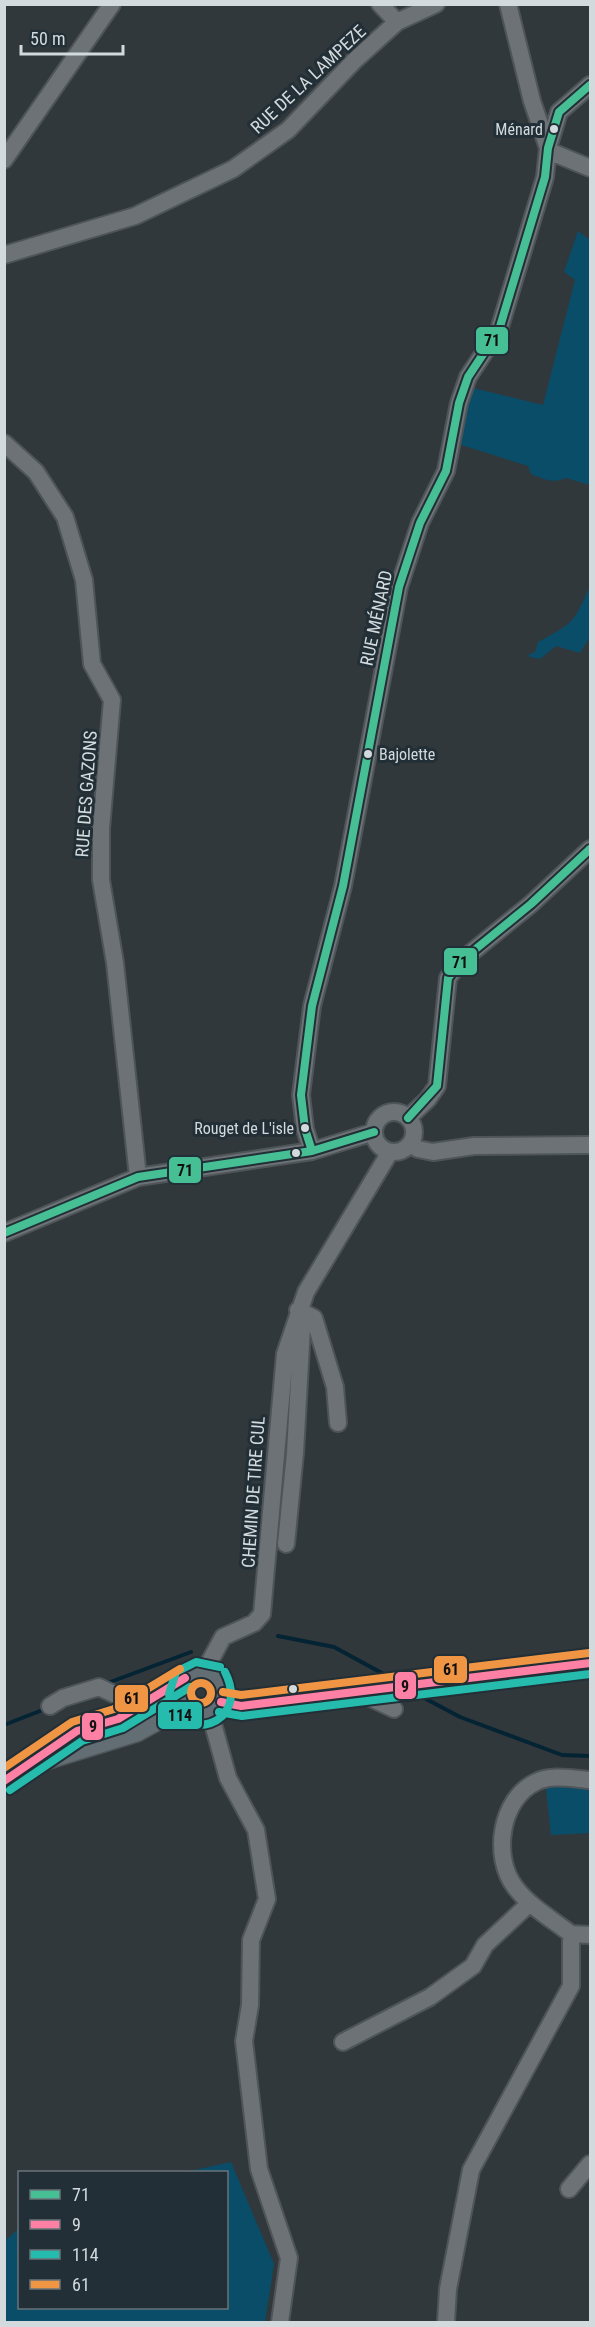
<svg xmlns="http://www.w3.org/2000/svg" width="595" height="2327" font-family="'Roboto Condensed',sans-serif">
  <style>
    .green { fill: #0a4d69 }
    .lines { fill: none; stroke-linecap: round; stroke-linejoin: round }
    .stream { stroke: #042434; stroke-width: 4 }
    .minor-casing { stroke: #4e5457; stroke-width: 20 }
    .major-casing { stroke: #4e5457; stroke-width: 24 }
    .minor { stroke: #6c7276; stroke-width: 16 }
    .major { stroke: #636e74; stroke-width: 21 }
    .bus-1-casing { stroke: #222f36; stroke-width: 12 }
    .bus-2-casing { stroke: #222f36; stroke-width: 12 }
    .bus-3-casing { stroke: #222f36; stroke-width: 12 }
    .bus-4-casing { stroke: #222f36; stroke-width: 12 }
    .bus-1 { stroke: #46bf95; stroke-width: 8 }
    .bus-2 { stroke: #ff80a5; stroke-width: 8 }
    .bus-3 { stroke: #25bcad; stroke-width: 8 }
    .bus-4 { stroke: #ef9544; stroke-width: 8 }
    .bus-dot { fill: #d2dade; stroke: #222f36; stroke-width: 2 }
    .labels { text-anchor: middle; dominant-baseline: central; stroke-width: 6; stroke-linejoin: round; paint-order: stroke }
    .bus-label { font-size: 16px; fill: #d2dade; stroke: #222f36; text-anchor: end }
    .street-label { font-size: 18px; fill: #d2dade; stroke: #222f36 }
    .line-badge { stroke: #222f36; stroke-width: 2 }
    .pale-badge-label { font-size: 16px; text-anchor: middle; font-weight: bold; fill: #111 }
  </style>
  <rect width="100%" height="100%" fill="#30383c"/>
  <path class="green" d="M578 231 590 240V485L566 478C552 484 544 479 531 474L528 466 455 443 469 387 543 405 575 280 564 272Z
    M590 586V637L580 653 556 646 540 659 526 656 535 652 538 642C574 623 574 622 590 586Z
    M545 1779 590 1780V1833L551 1835Z
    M231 2162 274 2264 265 2322H5V2241L19 2228 20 2308H226V2172H186Z"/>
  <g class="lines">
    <path class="stream" d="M278 1636 334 1647 391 1678
      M105 1684 191 1652
      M413 1692 460 1717 562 1755 590 1756
      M4 1725 45 1709"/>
    <defs>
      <path id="minor" d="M380 4 397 22
        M508 4 532 101 548 148
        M549 151 590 168
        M4 160 112 4
        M4 255 135 216 233 169 288 130 355 60 397 22 436 4
        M4 443 36 472 65 517 84 580 92 664 112 700 101 829V880L115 963 138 1177
        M374 1132a20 20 0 1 1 40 0a20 20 0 1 1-40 0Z
        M408 1118 428 1099 437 1086 448 978 461 961 531 904 590 849
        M411 1144 418 1149 433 1152 474 1146 590 1145
        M312 1151 305 1129 301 1095 312 1006 343 886 399 587 420 523 446 471 459 403 468 377 499 330 545 177 548 148 559 112 590 85
        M4 1233 138 1177 312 1151 374 1132
        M298 1310 314 1318 335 1387 338 1423
        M286 1544 295 1453 302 1327 300 1317
        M204 1672 223 1637 254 1623 262 1614 285 1354 306 1292 390 1152
        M356 1691 394 1709
        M50 1706 63 1698 99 1687 139 1706
        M210 1713 228 1778 256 1830 267 1899 251 1940 250 2005 244 2041 259 2169 289 2258 280 2322
        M571 1934C553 1920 529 1906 515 1887 492 1857 500 1799 536 1782 551 1774 574 1779 590 1780
        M343 2042 430 1997 473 1966 485 1945 530 1903
        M569 2189 590 2164
        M446 2322 448 2289 471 2170 571 1986V1934L590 1935"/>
      <path id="major" d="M179 1693a22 22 0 1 1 44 0a22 22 0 1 1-44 0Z
        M221 1702 241 1706 590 1663
        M45 1759 136 1731 165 1715 187 1710
        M4 1781 77 1731 118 1719 185 1678"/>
    </defs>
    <use href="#minor" class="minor-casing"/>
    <use href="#major" class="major-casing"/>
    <use href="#minor" class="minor"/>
    <use href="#major" class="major"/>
    <defs>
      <path id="bus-1" d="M408 1118 437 1086 448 978 461 961 531 904 590 849
        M312 1151 305 1129 301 1095 312 1006 343 886 399 587 420 523 446 471 459 403 468 377 499 330 545 177 548 148 559 112 590 85
        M4 1233 138 1177 312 1151 374 1132"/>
      <path id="bus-2" d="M221 1702 241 1706 590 1663
        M4 1781 77 1731 118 1719 185 1678"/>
      <path id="bus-3" d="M220 1667 196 1662 176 1672 169 1694C178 1747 252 1726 225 1672
        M219 1712 242 1716 590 1674
        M10 1790 82 1741 123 1728 190 1687"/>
      <path id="bus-4" d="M191 1693a10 10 0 1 1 20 0a10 10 0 1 1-20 0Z
        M223 1692 241 1695 589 1653
        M4 1768 72 1722 114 1709 180 1669"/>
    </defs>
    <use href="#bus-1" class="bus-1-casing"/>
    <use href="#bus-2" class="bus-2-casing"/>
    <use href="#bus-3" class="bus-3-casing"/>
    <use href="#bus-4" class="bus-4-casing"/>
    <use href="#bus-1" class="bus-1"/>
    <use href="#bus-2" class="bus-2"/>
    <use href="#bus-3" class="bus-3"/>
    <use href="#bus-4" class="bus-4"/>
  </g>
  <g class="bus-dot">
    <circle cx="554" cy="129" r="5"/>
    <circle cx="368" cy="754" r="5"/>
    <circle cx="305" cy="1128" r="5"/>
    <circle cx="296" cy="1153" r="5"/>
    <circle cx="293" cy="1689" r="5"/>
  </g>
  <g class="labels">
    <g class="bus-label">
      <text x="543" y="129">Ménard</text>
      <text x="379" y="754" text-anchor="start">Bajolette</text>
      <text x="294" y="1128">Rouget de L'isle</text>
    </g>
    <g class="street-label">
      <text transform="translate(308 79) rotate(-43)">RUE DE LA LAMPEZE</text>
      <text transform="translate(376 618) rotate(-78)">RUE MÉNARD</text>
      <text transform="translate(86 794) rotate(-86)">RUE DES GAZONS</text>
      <text transform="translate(253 1492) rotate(-86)">CHEMIN DE TIRE CUL</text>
    </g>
  </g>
  <g class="line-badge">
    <rect x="475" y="326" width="34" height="29" rx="6" fill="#46bf95"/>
    <rect x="443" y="947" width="35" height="29" rx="6" fill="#46bf95"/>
    <rect x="168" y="1156" width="34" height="28" rx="6" fill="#46bf95"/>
    <rect x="433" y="1655" width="35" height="29" rx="6" fill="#ef9544"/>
    <rect x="394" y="1671" width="23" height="29" rx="6" fill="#ff80a5"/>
    <rect x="114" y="1684" width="35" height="29" rx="6" fill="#ef9544"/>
    <rect x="157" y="1701" width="46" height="29" rx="6" fill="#25bcad"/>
    <rect x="81" y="1712" width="23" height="29" rx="6" fill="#ff80a5"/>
  </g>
  <g class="pale-badge-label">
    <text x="492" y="346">71</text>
    <text x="460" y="968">71</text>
    <text x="185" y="1176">71</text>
    <text x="451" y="1675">61</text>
    <text x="405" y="1692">9</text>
    <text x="132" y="1704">61</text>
    <text x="180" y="1721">114</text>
    <text x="93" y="1732">9</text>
  </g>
  <rect width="595" height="2327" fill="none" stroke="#d2dade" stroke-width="12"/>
  <rect x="18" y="2171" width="210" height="138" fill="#222f36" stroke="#687379" stroke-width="1.5"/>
  <rect x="30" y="2190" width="30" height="9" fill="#46bf95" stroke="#687379" stroke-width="1.5"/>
  <text x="72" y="2201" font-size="18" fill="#d2dade">71</text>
  <rect x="30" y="2220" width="30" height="9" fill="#ff80a5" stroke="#687379" stroke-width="1.5"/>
  <text x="72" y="2231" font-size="18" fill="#d2dade">9</text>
  <rect x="30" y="2250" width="30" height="9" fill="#25bcad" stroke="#687379" stroke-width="1.5"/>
  <text x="72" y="2261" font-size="18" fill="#d2dade">114</text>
  <rect x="30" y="2280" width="30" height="9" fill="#ef9544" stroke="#687379" stroke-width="1.5"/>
  <text x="72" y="2291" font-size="18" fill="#d2dade">61</text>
  <path d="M21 45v9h102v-9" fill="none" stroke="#d2dade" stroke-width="3"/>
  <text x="30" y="45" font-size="18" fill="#d2dade" stroke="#222f36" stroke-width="4.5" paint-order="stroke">50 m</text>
</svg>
